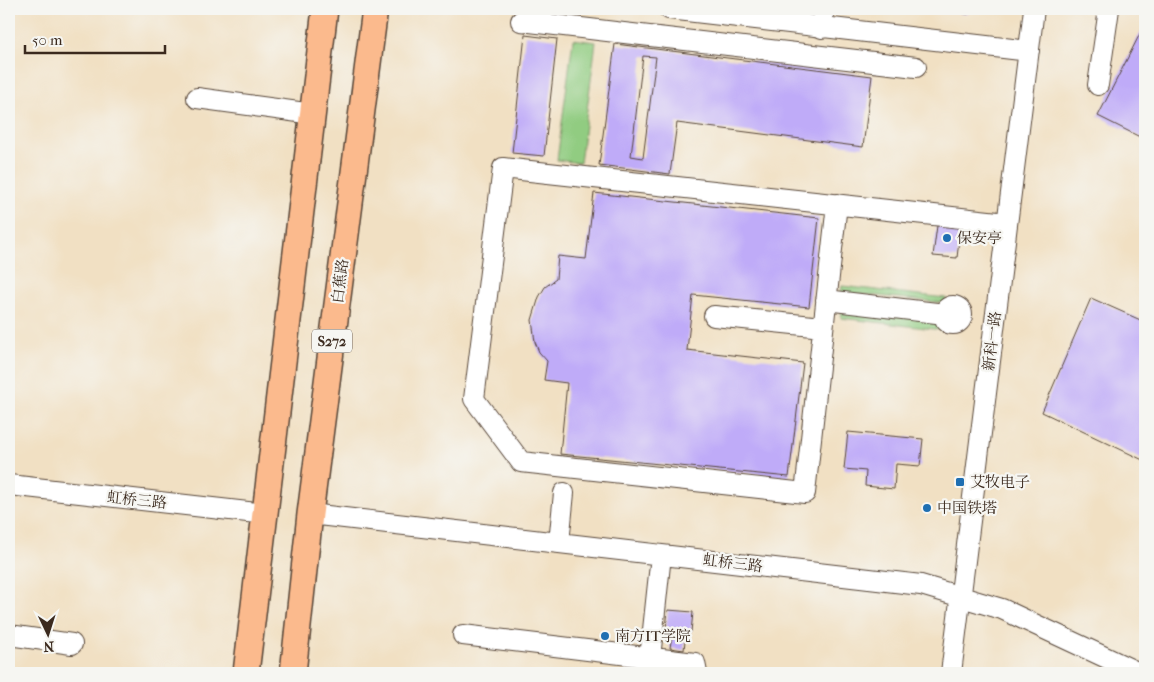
<svg xmlns="http://www.w3.org/2000/svg" width="1154" height="682" font-family="'IM FELL French Canon','Noto Serif SC',serif">
  <style>
    .green { fill: #91cc81; stroke: #667b50 }
    .building { fill: #bfabf8; fill-rule: evenodd }
    .lines { fill: none; stroke-linecap: round; stroke-linejoin: round }
    .minor-casing { stroke: #564537; stroke-width: 22 }
    .major-casing { stroke: #564537; stroke-width: 28 }
    .minor { stroke: #fff; stroke-width: 20 }
    .major { stroke: #fbba8d; stroke-width: 25 }
    .poi-dot { fill: #1f6fb2; stroke: #f6f6f2; stroke-width: 2 }
    .labels { text-anchor: middle; dominant-baseline: central; stroke-width: 4.5; stroke-linejoin: round; paint-order: stroke }
    .shield { fill: #f6f6f2; stroke: #73675e; stroke-width: 1 }
    .shield-label { font-size: 14px; font-weight: bold; fill: #3b2a1e }
    .poi-label { font-size: 15px; fill: #3b2a1e; stroke: #f6f6f2; text-anchor: start }
    .street-label { font-size: 15px; fill: #3b2a1e; stroke: #f6f6f2 }
  </style>
  <rect width="100%" height="100%" fill="#f6f6f2"/>
  <filter id="ink" filterUnits="userSpaceOnUse"><feTurbulence type="fractalNoise" baseFrequency=".02" numOctaves="2"/><feDisplacementMap in="SourceGraphic" scale="10" xChannelSelector="R" yChannelSelector="G"/><feConvolveMatrix kernelMatrix="1 2 1 2 8 2 1 2 1" color-interpolation-filters="sRGB"/></filter>
  <filter id="wash" filterUnits="userSpaceOnUse"><feTurbulence type="fractalNoise" baseFrequency=".0096" numOctaves="4" result="noise"/><feDisplacementMap in="SourceGraphic" scale="20" xChannelSelector="R" yChannelSelector="G"/><feGaussianBlur stdDeviation="1.12" result="paint"/><feColorMatrix in="noise" values="0 0 0 0 0 0 0 0 0 0 0 0 0 0 0 0 0 1.4 0 .05"/><feComposite in="paint" operator="in"/></filter>
  <g filter="url(#wash)">
    <rect width="100%" height="100%" fill="#f1e0c3"/>
    <path class="green" d="M573 39 596 42 580 163 557 160Z
      M842 286 946 298 945 303 841 292Z
      M842 309 943 321 942 330 841 318Z"/>
    <g id="blocks">
      <path class="building" d="M929 9H969L968 14 929 10Z
        M1145 24V136L1144 139 1098 116Z
        M525 35 557 39 544 156 512 153Z
        M615 44 872 76 863 147 677 123 670 174 599 165ZM643 56 656 57 643 158 631 156Z
        M594 193 819 218 809 307 693 295 687 350 803 363 789 477 560 454 567 383 544 380 547 361 539 352 535 342 532 320 539 297 545 287 556 279 558 256 586 259Z
        M938 218 961 221 957 258 933 256Z
        M1091 298 1145 322V461L1042 412Z
        M848 432 923 439 920 466 896 464 894 489 865 486 866 471 844 469Z
        M668 610 693 612 691 632 686 631 684 650 670 648 673 629 666 628Z"/>
    </g>
  </g>
  <g filter="url(#ink)">
    <use href="#blocks" fill-opacity="0" stroke="#564537" stroke-width="1"/>
    <g class="lines">
      <defs>
        <path id="minor" d="M669 9 1029 51
          M521 21 916 67
          M822 28 824 9
          M1098 85 1109 9
          M197 98 313 114
          M837 204 805 493 521 462 474 399 503 168 548 173 1007 223
          M826 300 945 314
          M944 315a9 9 0 1 1 18 0a9 9 0 1 1-18 0Z
          M714 316 823 327
          M9 485 265 514
          M310 514 921 585 1002 609 1139 673
          M559 543 564 493
          M9 635 72 644
          M463 635 695 663 697 673
          M650 658 661 555
          M951 673 1034 9"/>
        <path id="major" d="M246 673 325 9
          M293 673 310 514 375 9"/>
      </defs>
      <use href="#minor" class="minor-casing"/>
      <use href="#major" class="major-casing"/>
      <use href="#minor" class="minor"/>
      <use href="#major" class="major"/>
    </g>
  </g>
  <g class="poi-dot">
    <circle cx="947" cy="238" r="5"/>
    <rect x="955" y="477" width="10" height="10" rx="2.5"/>
    <circle cx="927" cy="508" r="5"/>
    <circle cx="605" cy="636" r="5"/>
  </g>
  <g class="labels">
    <rect class="shield" x="312" y="329.5" width="40" height="23" rx="4"/>
    <g class="shield-label">
      <text x="332" y="341">S272</text>
    </g>
    <g class="poi-label">
      <text x="957" y="238">保安亭</text>
      <text x="970" y="482">艾牧电子</text>
      <text x="937" y="508">中国铁塔</text>
      <text x="615" y="636">南方IT学院</text>
    </g>
    <g class="street-label">
      <text transform="translate(340 281) rotate(-83)">白蕉路</text>
      <text transform="translate(992 341) rotate(-83)">新科一路</text>
      <text transform="translate(137 500) rotate(6)">虹桥三路</text>
      <text transform="translate(733 563) rotate(7)">虹桥三路</text>
    </g>
  </g>
  <rect width="1154" height="682" fill="none" stroke="#f6f6f2" stroke-width="30"/>
  <g transform="translate(48 634) rotate(176)" stroke="#f6f6f2" stroke-width="4" paint-order="stroke">
  <path d="M0-4L9 19L0 12L-9 19Z" fill="#3b2a1e"/>
  <text y="-8" font-size="14" font-weight="bold" text-anchor="middle" fill="#3b2a1e">N</text>
  </g>
  <path d="M25 45v8h140v-8" fill="none" stroke="#3b2a1e" stroke-width="2.5"/>
  <text x="32" y="45" font-size="15" fill="#3b2a1e" stroke="#f6f6f2" stroke-width="4" paint-order="stroke">50 m</text>
</svg>
